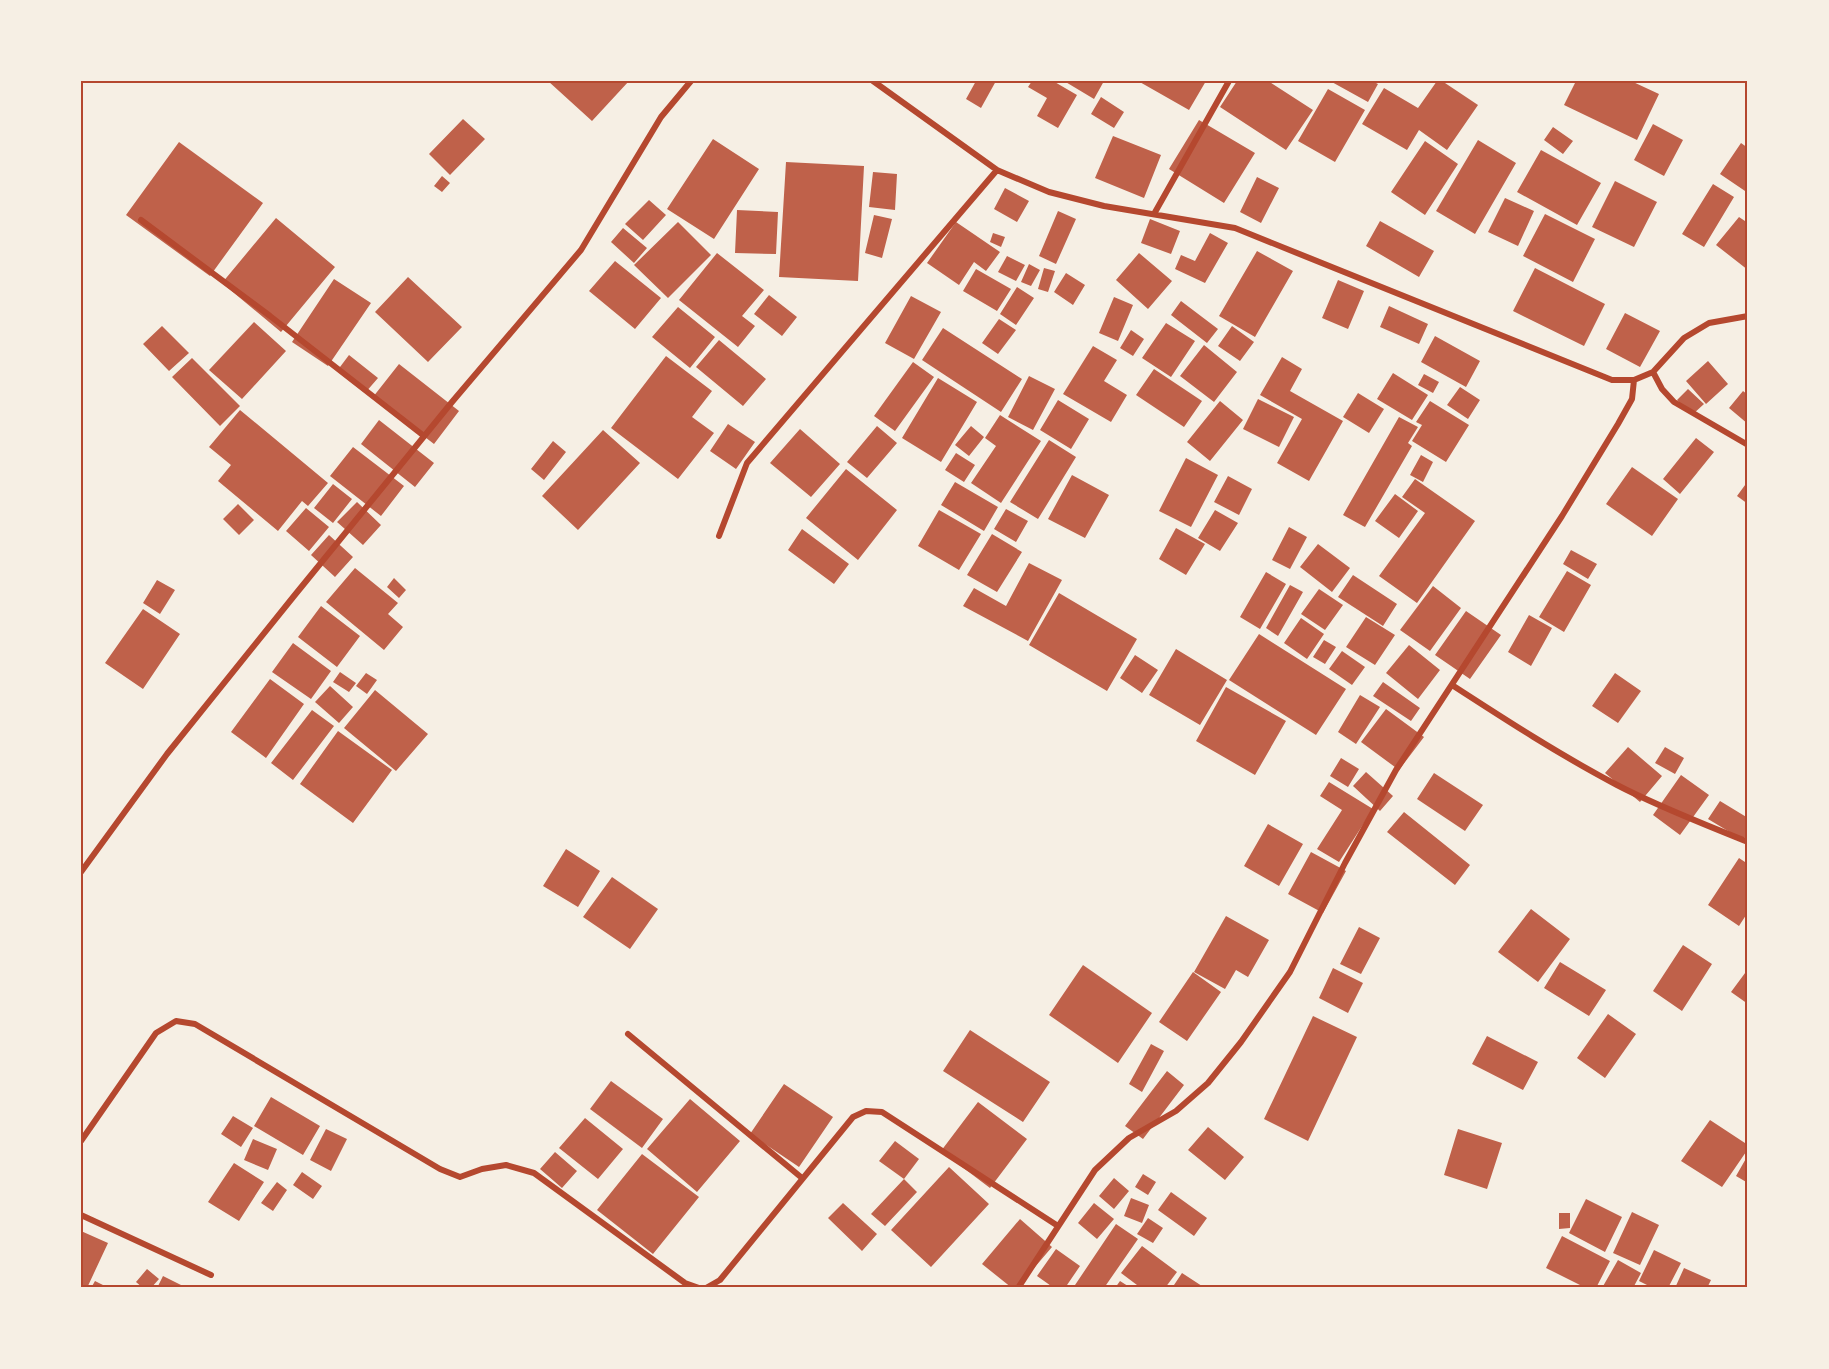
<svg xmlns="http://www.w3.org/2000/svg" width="1829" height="1369" font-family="Roboto,sans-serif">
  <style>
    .building { fill: #bf614a }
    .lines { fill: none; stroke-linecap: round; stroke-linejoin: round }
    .minor { stroke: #b5482f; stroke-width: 6 }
    .neatline { fill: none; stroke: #b5482f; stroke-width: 2 }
  </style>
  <rect width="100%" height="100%" fill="#f6efe4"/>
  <path class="building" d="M548 81H629L592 121Z
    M976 81H996L981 108 966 99Z
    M1032 81H1053L1077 95 1058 128 1037 116 1047 98 1028 87Z
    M1064 81H1104L1094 99Z
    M1138 81H1206L1189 110Z
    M1237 81H1268L1313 110 1286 150 1220 107Z
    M1330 81H1372L1378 84 1368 102Z
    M1437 81H1442L1478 105 1447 150 1419 130 1407 150 1362 124 1384 88 1418 108Z
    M1576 81H1631L1659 94 1637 140 1564 105Z
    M1328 89 1365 110 1335 162 1298 141Z
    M1101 97 1124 112 1114 128 1091 114Z
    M463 119 485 139 450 175 429 154Z
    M1199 120 1255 153 1224 203 1169 169Z
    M1653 124 1683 140 1664 176 1634 160Z
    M1553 127 1573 141 1563 154 1544 140Z
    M1113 136 1161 155 1144 198 1095 178Z
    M713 139 759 169 714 239 667 209Z
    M1478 140 1516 163 1475 234 1436 211Z
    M1425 141 1458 164 1425 215 1391 192Z
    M179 142 263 203 210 276 126 215Z
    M1741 143 1748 148V193L1720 174Z
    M1541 150 1601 183 1577 225 1517 192Z
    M786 162 864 166 858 281 779 277Z
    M873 172 897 174 895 210 869 207Z
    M442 176 450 183 442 192 434 186Z
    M1257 177 1279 188 1261 223 1240 212Z
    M1615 181 1657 202 1634 247 1592 227Z
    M1713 184 1734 197 1704 247 1682 234Z
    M1005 188 1029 201 1017 222 994 209Z
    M1505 198 1534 211 1518 246 1488 232Z
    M649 200 666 215 643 240 625 224Z
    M737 210 778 212 776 254 735 253Z
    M1058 211 1076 219 1056 264 1039 256Z
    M1545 214 1595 239 1573 282 1523 256Z
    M874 215 892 219 882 258 865 253Z
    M1739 217 1748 223V270L1716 245Z
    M276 218 335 267 281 332 222 283Z
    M1150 219 1180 231 1171 254 1141 243Z
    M1380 221 1434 251 1419 277 1366 246Z
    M678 222 711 255 668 298 634 265Z
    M956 222 1000 252 986 271 974 262 959 285 927 263Z
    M623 228 647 248 634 263 611 242Z
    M993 233 1005 237 1001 247 990 242Z
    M1210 233 1228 243 1205 283 1175 269 1181 255 1195 261Z
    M1257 251 1293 271 1255 337 1219 316Z
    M717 253 764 290 742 316 755 326 738 347 679 300Z
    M1139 253 1172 281 1148 309 1116 280Z
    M1007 256 1025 265 1016 281 998 272Z
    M615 261 661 298 635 329 589 291Z
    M1029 264 1040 270 1031 286 1021 282Z
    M1044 268 1055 271 1048 292 1038 289Z
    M1535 268 1605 304 1584 346 1513 311Z
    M976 269 1011 289 997 311 963 291Z
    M1066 273 1085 285 1073 305 1054 292Z
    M408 277 462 327 428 362 375 312Z
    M334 279 371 303 328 366 292 342Z
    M1338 280 1364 291 1348 329 1322 318Z
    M1017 287 1034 298 1016 325 1000 314Z
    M769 295 797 317 782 336 754 314Z
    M911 296 941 312 914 359 885 343Z
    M1114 297 1133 305 1118 341 1099 333Z
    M1181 301 1218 329 1207 343 1171 315Z
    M1389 306 1428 324 1419 344 1380 327Z
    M678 307 715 337 690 368 652 337Z
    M1625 313 1660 331 1640 367 1606 349Z
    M999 319 1016 330 998 354 982 343Z
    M254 322 286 351 242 399 209 370Z
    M1166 323 1195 341 1171 377 1142 358Z
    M162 326 189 353 169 371 143 344Z
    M1232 326 1254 342 1240 361 1218 346Z
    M943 328 1022 379 1001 412 922 360Z
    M1131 330 1144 339 1133 356 1120 348Z
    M1435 336 1480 361 1466 387 1421 362Z
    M719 340 766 379 743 406 696 367Z
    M1204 345 1237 372 1214 402 1180 376Z
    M1093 346 1117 360 1104 381 1127 395 1111 422 1063 394Z
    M349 355 378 378 365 393 337 371Z
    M666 356 712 391 692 417 714 433 678 479 611 428Z
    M1282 357 1302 369 1290 391 1343 421 1309 481 1277 463 1302 419 1260 395Z
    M192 358 240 406 220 426 172 377Z
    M1708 361 1728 384 1706 404 1686 381Z
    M913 362 934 377 895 431 874 416Z
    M399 364 459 411 434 444 373 397Z
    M1154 369 1202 401 1184 427 1136 395Z
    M1393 373 1428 395 1412 420 1377 399Z
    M1424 374 1439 382 1433 393 1418 385Z
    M1029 376 1055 389 1033 430 1008 417Z
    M938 378 977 402 941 462 902 438Z
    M1460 387 1480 400 1468 419 1447 405Z
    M1688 389 1704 404 1692 415 1677 400Z
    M1743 391 1748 395V424L1729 408Z
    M1358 393 1384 409 1369 433 1343 417Z
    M1258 399 1294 417 1279 447 1243 429Z
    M1058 400 1089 419 1071 449 1040 430Z
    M1220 401 1243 420 1210 461 1187 442Z
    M1430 401 1469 425 1446 462 1412 441 1422 425 1416 422Z
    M240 410 328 483 308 506 302 501 278 531 218 481 231 465 209 447Z
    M1000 415 1041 441 1001 503 971 483 996 446 985 438Z
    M1399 417 1418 427 1408 443 1412 446 1365 527 1363 526 1343 515Z
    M379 420 434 463 415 487 361 444Z
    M728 424 755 442 736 469 710 451Z
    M877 426 897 443 867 478 847 462Z
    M971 426 984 437 969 456 955 445Z
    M800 429 840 464 811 497 770 463Z
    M603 430 640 463 578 530 542 496Z
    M1696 438 1714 452 1680 494 1663 479Z
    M1049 440 1076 457 1038 519 1010 502Z
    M553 441 566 452 544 480 531 469Z
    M353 447 404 486 381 516 330 476Z
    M956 453 975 465 964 482 945 470Z
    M1421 455 1433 462 1423 482 1410 475Z
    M1186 458 1218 475 1191 527 1159 511Z
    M1632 467 1678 499 1652 536 1606 504Z
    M846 469 897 510 858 560 806 518Z
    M1072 475 1109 495 1085 538 1048 519Z
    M1228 476 1252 489 1239 515 1214 502Z
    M1415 479 1475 521 1417 603 1379 576 1425 513 1402 497Z
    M1748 481V504L1737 496Z
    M955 482 998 507 984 531 941 505Z
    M333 484 352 499 333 523 314 508Z
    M1395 494 1418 511 1399 538 1375 521Z
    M357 502 381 525 363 545 337 522Z
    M238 504 254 520 239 535 223 519Z
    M306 508 329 527 309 551 286 531Z
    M1006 509 1028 521 1016 542 994 529Z
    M939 510 981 534 959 570 918 546Z
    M1215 510 1238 523 1220 551 1198 538Z
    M1289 527 1307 537 1290 569 1272 560Z
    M1176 528 1205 544 1186 575 1159 559Z
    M802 529 849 564 834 584 788 550Z
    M992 534 1022 552 997 592 967 575Z
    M329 535 353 557 335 577 311 555Z
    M1318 544 1350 568 1332 592 1300 567Z
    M1571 550 1597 564 1588 579 1563 564Z
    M1029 563 1062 580 1028 641 963 606 974 588 1006 606Z
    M355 568 398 603 388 614 403 627 384 650 326 602Z
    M1567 571 1591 585 1564 632 1539 617Z
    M1266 572 1286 584 1260 629 1240 617Z
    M1353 575 1397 604 1383 626 1338 597Z
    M394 578 406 590 399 598 387 587Z
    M157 580 175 590 160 614 143 603Z
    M1290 585 1303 592 1278 636 1266 628Z
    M1433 586 1461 608 1430 651 1400 630Z
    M1319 589 1343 605 1325 630 1301 614Z
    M1059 593 1137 639 1107 691 1029 645Z
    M321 606 360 636 337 667 298 637Z
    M143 609 180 634 143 689 105 663Z
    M1466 611 1501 635 1470 679 1435 655Z
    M1529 615 1552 628 1531 666 1508 652Z
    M1366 617 1395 635 1375 665 1346 647Z
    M1301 618 1324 634 1307 659 1284 643Z
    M1259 634 1346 689 1316 735 1229 680Z
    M1324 640 1336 647 1325 664 1313 657Z
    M293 643 331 671 311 699 272 672Z
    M1409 645 1440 670 1418 699 1386 673Z
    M1176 649 1227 680 1200 725 1149 695Z
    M1342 651 1365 667 1352 685 1329 669Z
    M1135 655 1158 670 1142 693 1120 678Z
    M340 672 356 683 349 692 333 682Z
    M366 673 377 680 367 694 356 686Z
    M1615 673 1641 691 1618 723 1592 706Z
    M270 679 304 704 266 758 231 732Z
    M1383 682 1420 708 1411 721 1373 696Z
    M330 686 353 707 339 723 315 702Z
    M1226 687 1286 721 1255 775 1196 741Z
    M375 690 428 734 396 771 344 728Z
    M1360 695 1380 707 1356 744 1338 732Z
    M1386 709 1424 737 1399 770 1361 742Z
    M312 710 334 726 293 780 271 763Z
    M338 731 392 770 353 823 300 784Z
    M1628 747 1662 776 1640 802 1605 773Z
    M1665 747 1684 758 1675 774 1655 763Z
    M1341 758 1359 769 1348 787 1330 776Z
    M1366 772 1393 796 1380 811 1353 786Z
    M1434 773 1483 805 1465 831 1417 799Z
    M1681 775 1709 795 1680 835 1653 815Z
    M1329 782 1373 809 1339 862 1317 849 1342 810 1320 796Z
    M1720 801 1748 818V832L1743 840 1708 819Z
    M1404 812 1470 865 1455 885 1387 832Z
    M1268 824 1303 844 1279 886 1244 866Z
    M566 849 600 871 578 907 543 886Z
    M1311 852 1346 871 1323 913 1288 894Z
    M1739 858 1748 864V912L1739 926 1708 905Z
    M612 877 658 909 630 949 583 917Z
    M1531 909 1570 939 1538 982 1498 952Z
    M1226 916 1269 940 1248 977 1236 970 1225 989 1194 972Z
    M1359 927 1380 938 1361 974 1340 964Z
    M1683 945 1712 964 1682 1011 1653 991Z
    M1560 962 1606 990 1589 1016 1544 988Z
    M1083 965 1152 1013 1118 1063 1049 1015Z
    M1333 968 1363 983 1348 1013 1319 998Z
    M1748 969V1004L1731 992Z
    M1193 972 1221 992 1187 1041 1159 1022Z
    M1608 1014 1636 1034 1605 1078 1577 1058Z
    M1313 1016 1357 1037 1308 1141 1264 1119Z
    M970 1030 1050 1082 1023 1122 943 1071Z
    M1487 1036 1538 1062 1523 1090 1472 1064Z
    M1151 1044 1164 1051 1142 1092 1129 1084Z
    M1167 1071 1184 1085 1143 1139 1125 1126Z
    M611 1081 663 1119 642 1148 590 1109Z
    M784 1084 833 1117 799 1167 750 1134Z
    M271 1097 320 1126 303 1155 254 1126Z
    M690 1099 740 1141 697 1192 647 1149Z
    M978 1102 1027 1139 990 1188 941 1151Z
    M233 1116 253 1128 241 1147 221 1134Z
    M585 1118 623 1149 598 1179 559 1148Z
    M1710 1120 1748 1145V1149L1722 1187 1681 1161Z
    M1208 1127 1244 1157 1225 1180 1188 1150Z
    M326 1129 347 1139 331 1171 310 1160Z
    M1458 1129 1502 1143 1487 1189 1444 1175Z
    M253 1139 277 1149 268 1170 244 1160Z
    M895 1141 919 1159 904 1179 879 1161Z
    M555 1152 577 1171 562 1188 540 1169Z
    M642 1154 699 1197 653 1254 597 1210Z
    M1748 1155V1183L1736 1176Z
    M234 1163 264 1182 239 1221 208 1202Z
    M949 1167 989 1204 931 1267 891 1230Z
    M302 1172 322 1186 313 1199 293 1185Z
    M1143 1174 1156 1182 1148 1195 1135 1187Z
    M1114 1178 1129 1191 1114 1209 1099 1196Z
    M904 1179 917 1192 885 1226 871 1214Z
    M277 1182 287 1190 273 1211 261 1203Z
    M1171 1192 1207 1218 1194 1236 1158 1210Z
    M1131 1198 1149 1205 1142 1223 1124 1216Z
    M1586 1199 1622 1217 1605 1252 1569 1233Z
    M843 1203 877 1234 862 1251 828 1218Z
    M1094 1203 1114 1219 1097 1239 1078 1223Z
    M1632 1212 1659 1225 1640 1265 1613 1253Z
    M1559 1213H1570V1228L1559 1229Z
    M1148 1218 1163 1228 1153 1243 1137 1234Z
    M1020 1219 1052 1247 1017 1288H1012L982 1264Z
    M1116 1224 1138 1239 1104 1288H1073Z
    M81 1231 108 1243 87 1288H81Z
    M1562 1236 1610 1261 1596 1288H1586L1546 1268Z
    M1142 1246 1177 1272 1165 1288H1141L1121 1273Z
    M1056 1249 1080 1266 1065 1288H1054L1037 1276Z
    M1654 1250 1681 1263 1668 1288H1653L1639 1281Z
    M1618 1260 1641 1273 1633 1288H1602Z
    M1684 1268 1711 1280 1707 1288H1675Z
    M147 1269 159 1279 151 1288H143L136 1282Z
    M1182 1273 1205 1288H1172Z
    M163 1276 187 1288H157Z
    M95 1281 109 1288H91Z
    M1120 1281 1131 1288H1115Z"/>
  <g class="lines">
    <path class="minor" d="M873 81 997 170 1049 192 1104 206 1235 228 1612 380H1634L1653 372 1684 338 1709 323 1748 316
      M1154 214 1229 81
      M141 220 270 316 424 436
      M1653 372 1662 389 1674 402 1748 445
      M719 536 747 463 997 170
      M1452 685C1506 720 1560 755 1617 785 1659 807 1704 824 1748 842
      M81 872 167 754 294 596 452 402 581 250 661 117 691 81
      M628 1034 802 1178
      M81 1141 156 1033 176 1021 195 1024 440 1169 460 1177 482 1169 506 1165 534 1173 685 1283 699 1288
      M81 1215 211 1275
      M706 1288 720 1280 853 1117 866 1111 882 1112 1058 1226
      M1018 1288 1095 1170 1129 1138 1176 1111 1208 1083 1241 1042 1290 972 1345 863 1396 770 1562 516 1618 424 1632 399 1634 380"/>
  </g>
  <rect width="1829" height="1369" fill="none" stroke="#f6efe4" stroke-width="165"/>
  <rect x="82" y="82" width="1664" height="1204" class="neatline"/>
</svg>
